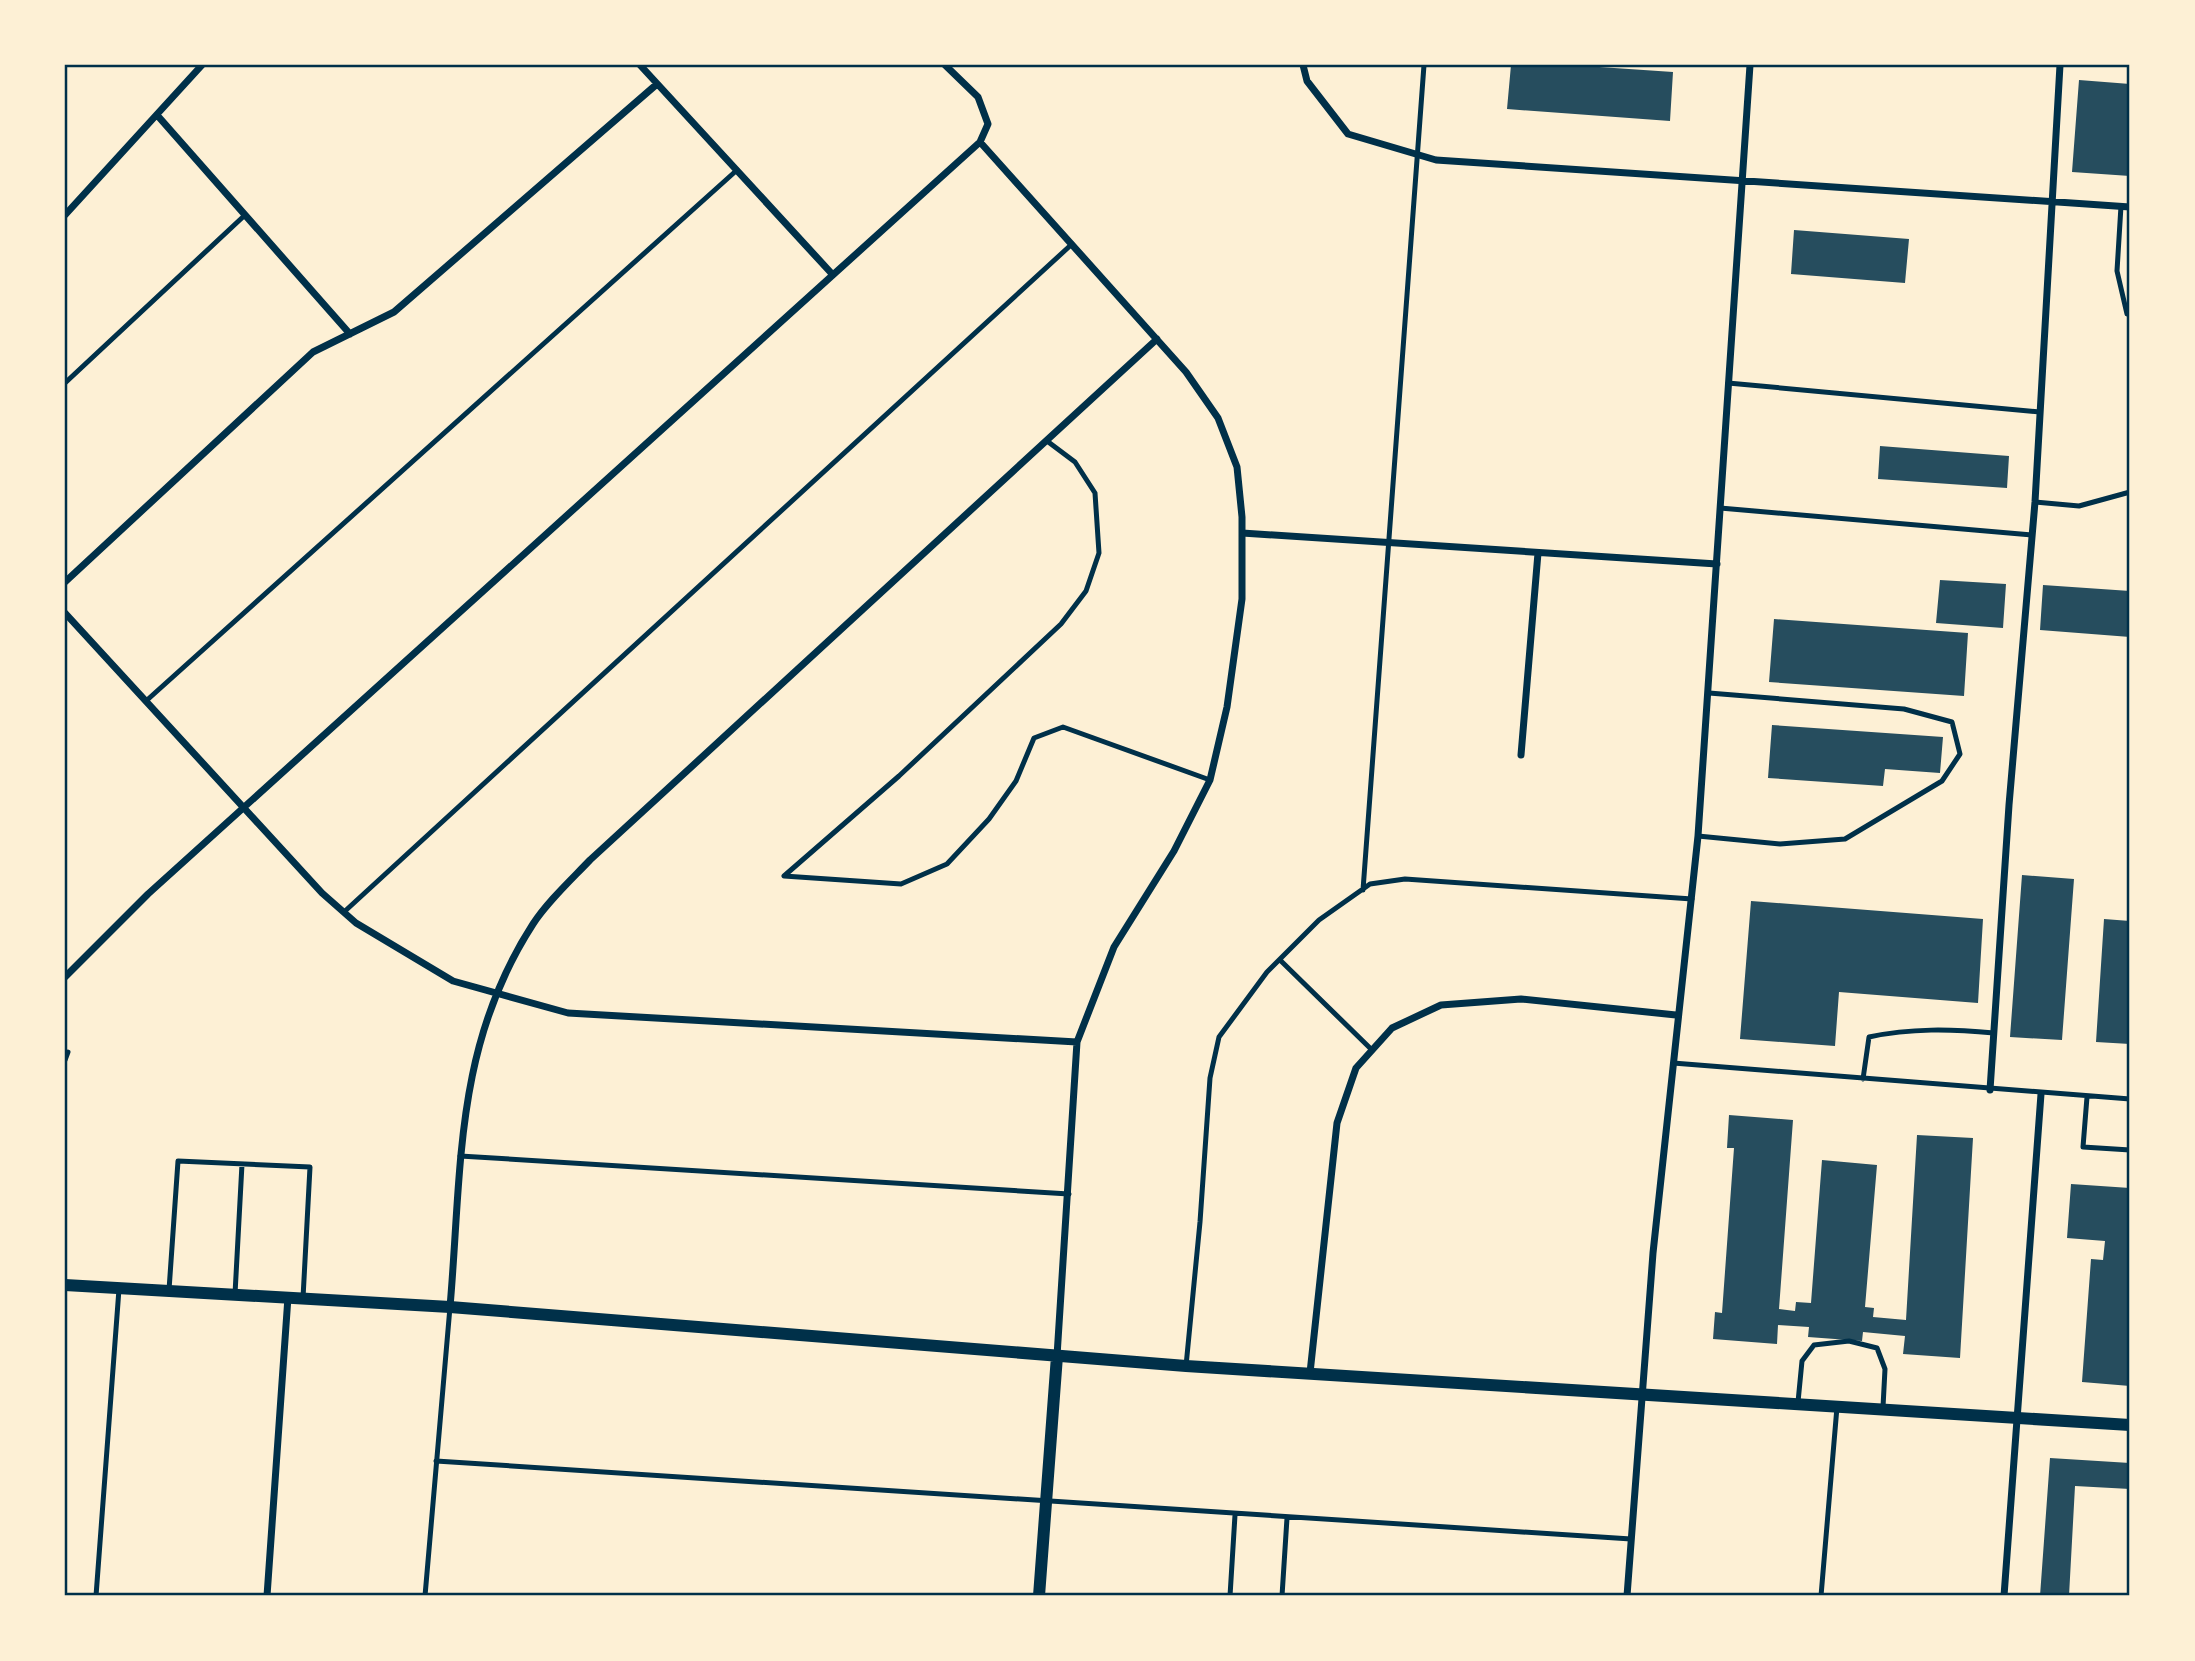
<svg xmlns="http://www.w3.org/2000/svg" width="2195" height="1661" font-family="'Space Grotesk',sans-serif">
  <style>
    .building { fill: #264d5e }
    .lines { fill: none; stroke-linecap: round; stroke-linejoin: round }
    .service { stroke: #003049; stroke-width: 5 }
    .minor { stroke: #003049; stroke-width: 7 }
    .tertiary { stroke: #003049; stroke-width: 12 }
    .neatline { fill: none; stroke: #003049; stroke-width: 2.5 }
  </style>
  <rect width="100%" height="100%" fill="#fdf0d5"/>
  <path class="building" d="M1511 65H1570L1673 72 1670 121 1507 109Z
    M2079 80 2130 84V176L2072 172Z
    M1794 230 1909 239 1905 283 1791 274Z
    M1880 446 2009 456 2007 488 1878 479Z
    M1940 580 2006 584 2003 628 1936 623Z
    M2043 585 2130 591V637L2040 630Z
    M1774 619 1968 633 1964 696 1769 682Z
    M1772 725 1943 737 1940 773 1885 769 1883 786 1768 778Z
    M2022 875 2074 879 2062 1040 2010 1037Z
    M1751 901 1983 919 1978 1003 1839 992 1835 1046 1740 1039Z
    M2104 919 2130 921V1044L2096 1042Z
    M1729 1115 1793 1120 1779 1309 1795 1311 1796 1302 1811 1303 1822 1160 1877 1165 1865 1307 1874 1308 1873 1317 1906 1320 1917 1135 1973 1138 1960 1358 1903 1354 1905 1336 1863 1332 1862 1341 1808 1337 1809 1327 1778 1325 1777 1344 1713 1339 1715 1312 1722 1313 1734 1148H1727Z
    M2071 1184 2130 1188V1386L2082 1382 2091 1259 2103 1260 2105 1241 2067 1238Z
    M2050 1458 2130 1463V1489L2075 1486 2069 1596H2040Z"/>
  <g class="lines">
    <path class="service" d="M2121 206 2117 271 2127 314 2130 315
      M65 383 245 215
      M1728 383 2040 412
      M1047 441 1075 462 1095 493 1099 553 1086 591 1061 624 899 776 784 876 901 884 947 864 989 819 1016 781 1034 738 1063 727 1210 780
      M2035 502 2079 506 2130 492
      M1720 508 2032 535
      M146 701 737 170
      M1698 836 1780 844 1845 839 1942 781 1960 754 1952 722 1904 709 1709 693
      M1363 890 1424 65
      M344 912 1072 244
      M1280 960 1372 1050
      M65 1060 68 1052
      M1673 1063 2130 1099
      M1863 1079 1869 1037C1911 1028 1951 1029 1994 1033
      M2087 1097 2083 1147 2130 1150
      M460 1156 1069 1194
      M169 1290 178 1161 310 1167 303 1298
      M235 1294 242 1164
      M1186 1366 1200 1222 1210 1078 1219 1037 1267 972 1319 920 1370 884 1405 879 1692 899
      M1798 1402 1802 1361 1814 1345 1849 1341 1877 1348 1885 1369 1883 1407
      M436 1461 1631 1539
      M96 1596 119 1289
      M425 1596 450 1307
      M1230 1596 1235 1515
      M1282 1596 1287 1518
      M1821 1596 1837 1407"/>
    <path class="minor" d="M640 65 833 275
      M1303 65 1307 81 1348 134 1436 160 2130 207
      M157 115 350 334
      M980 142 1186 372 1218 418 1237 467 1242 517V599L1227 707 1210 780 1174 851 1114 947 1077 1042 1057 1356
      M65 215 202 65
      M1242 533 1717 564
      M65 582 313 352 394 312 657 84
      M65 613 322 893 356 923 453 981 568 1013 1077 1042
      M1521 755 1538 553
      M65 977 148 894 980 142 988 124 978 97 945 65
      M1990 1090 2009 805 2035 502 2060 65
      M450 1307C462 1169 454 1046 533 924 548 901 571 880 590 860L1157 339
      M1310 1373 1337 1123 1356 1068 1392 1028 1441 1005 1521 999 1676 1015
      M267 1596 288 1297
      M1627 1596 1653 1253 1698 836 1750 65
      M2004 1596 2041 1094"/>
    <path class="tertiary" d="M65 1285 450 1307 1186 1366 2130 1425
      M1039 1596 1057 1356"/>
  </g>
  <rect width="2195" height="1661" fill="none" stroke="#fdf0d5" stroke-width="133"/>
  <rect x="66" y="66" width="2062" height="1528" class="neatline"/>
</svg>
